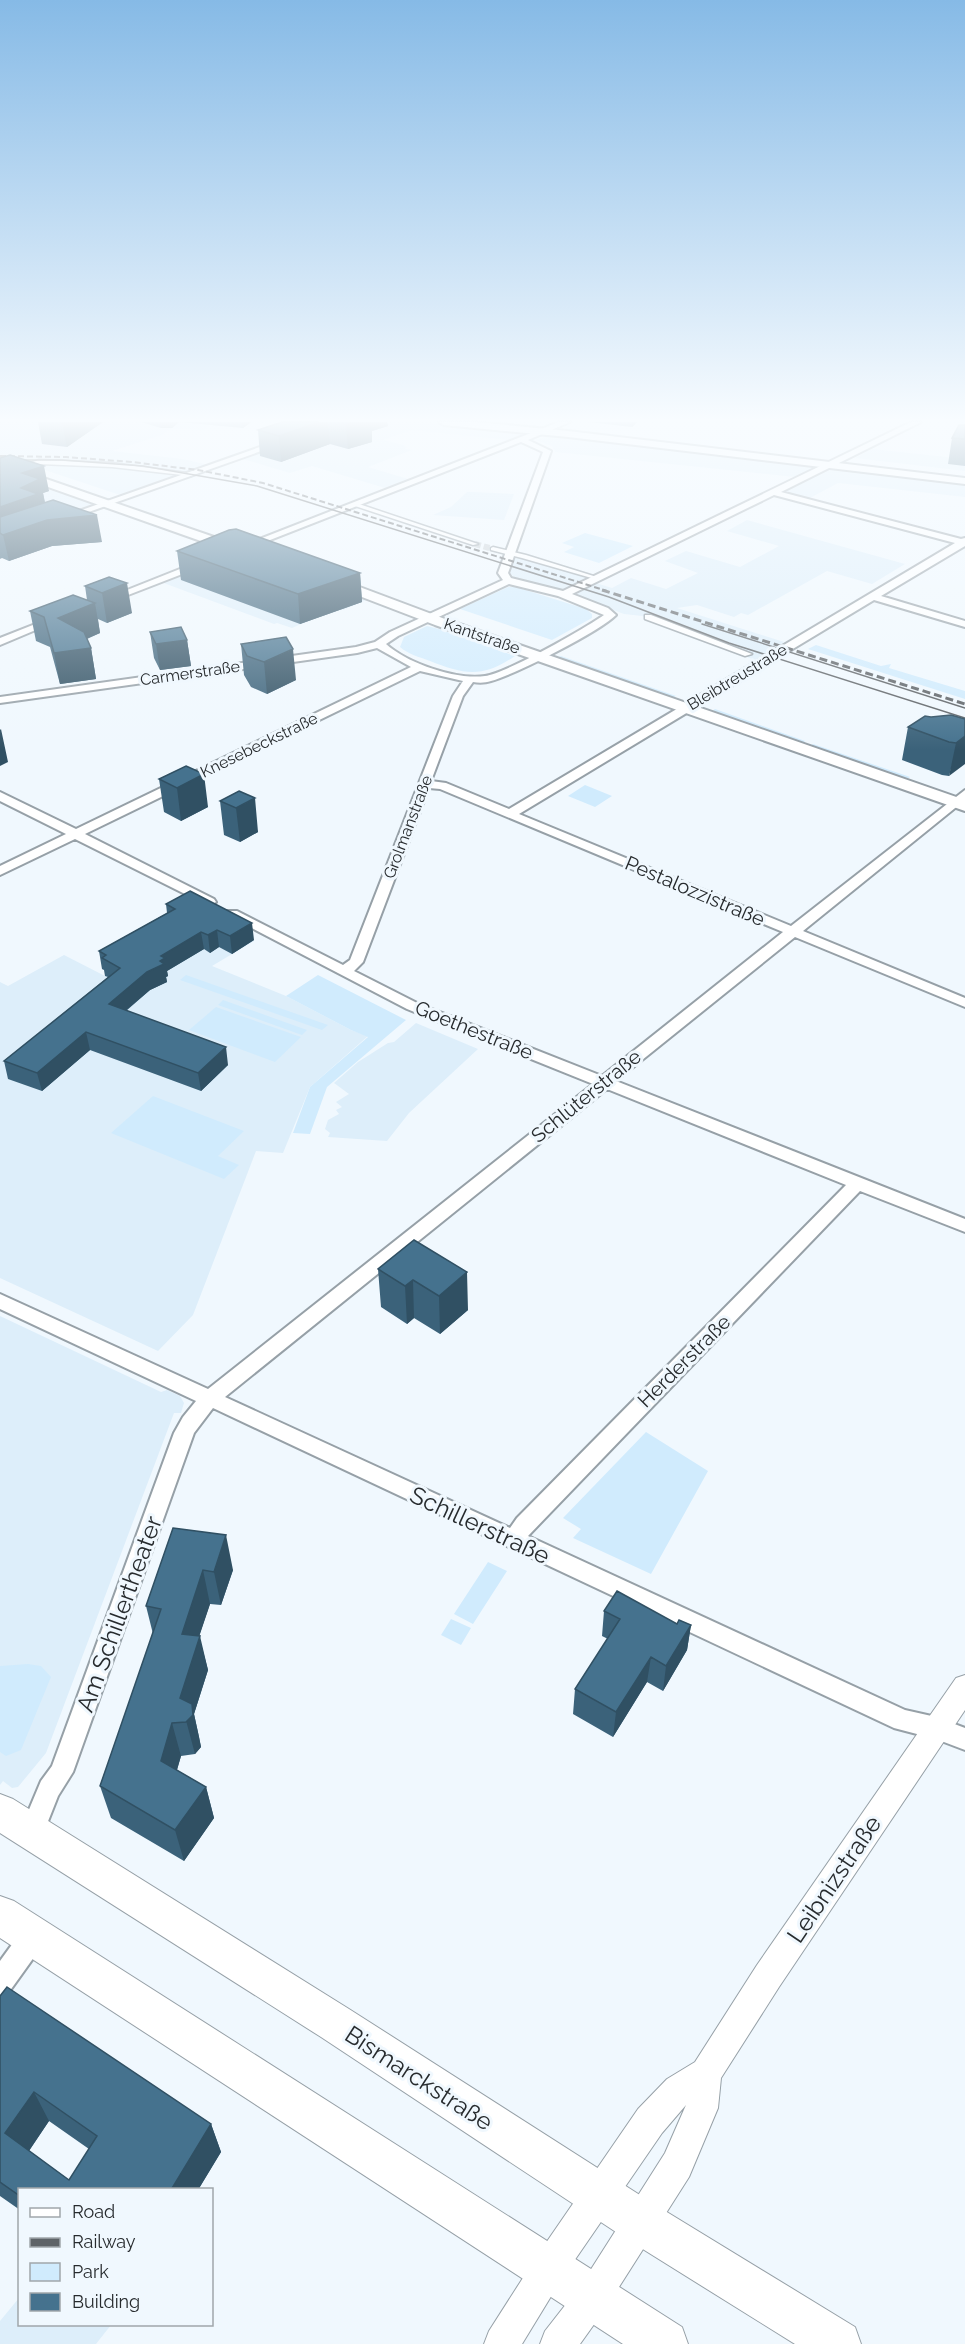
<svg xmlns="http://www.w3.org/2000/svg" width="965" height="2344" font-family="Raleway,sans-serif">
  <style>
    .built { fill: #ddeefa }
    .green { fill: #d0ebfd }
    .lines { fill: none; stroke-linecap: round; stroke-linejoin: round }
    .pedestrian-tunnel { stroke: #c8cfd4; stroke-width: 6; stroke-dasharray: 6 3; stroke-linecap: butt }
    .pedestrian-casing { stroke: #96a0a7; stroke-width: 3 }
    .minor-casing { stroke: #96a0a7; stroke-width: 4 }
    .tertiary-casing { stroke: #96a0a7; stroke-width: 2 }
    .secondary-casing { stroke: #96a0a7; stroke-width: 4 }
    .primary-casing { stroke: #96a0a7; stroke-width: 2 }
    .pedestrian { fill: #fff; fill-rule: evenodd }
    .minor { fill: #fff; fill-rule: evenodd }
    .tertiary { fill: #fff; fill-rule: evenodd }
    .secondary { fill: #fff; fill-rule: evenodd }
    .primary { fill: #fff; fill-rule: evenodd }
    .tram { stroke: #5e6367; stroke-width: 1.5 }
    .rail-far1 { stroke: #5e6367; stroke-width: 2; stroke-dasharray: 6 3; stroke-linecap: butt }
    .rail { stroke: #5e6367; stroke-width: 3; stroke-dasharray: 8 4; stroke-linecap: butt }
    .wall { fill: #3b627a; fill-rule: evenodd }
    .shaded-wall { fill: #305063 }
    .building { fill: #45728e; stroke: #305063; stroke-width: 1.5; fill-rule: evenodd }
    .labels { text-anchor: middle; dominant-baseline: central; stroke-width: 6; stroke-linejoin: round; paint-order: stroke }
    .far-street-label { font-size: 16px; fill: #272b2e; stroke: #f0f8fe }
    .street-label { font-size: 20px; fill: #272b2e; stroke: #f0f8fe }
    .near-street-label { font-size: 24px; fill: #272b2e; stroke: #f0f8fe }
  </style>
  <rect width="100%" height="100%" fill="#f0f8fe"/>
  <path class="built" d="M0 422H214L203 430 172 428 162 435 112 451 183 459 209 465 120 495 0 455Z
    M350 422H423L520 431 526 433 509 440 412 430 383 440 403 445 407 447 405 449 412 450 368 467 408 479 385 488 312 466 290 473 243 459Z
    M555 434 819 466 795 477 555 452 552 446 536 440Z
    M872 449 965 459V471L855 458Z
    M834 467 965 483V497L838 483 808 499 782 493 785 489Z
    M0 470 92 503 94 504 0 537Z
    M467 492H472L514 494 504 520 433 515 451 507Z
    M747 520 905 564 872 584 827 571 748 615 741 613 734 617 697 605 677 608 784 642 764 655 766 656 763 658 755 660 692 637 642 616 624 614 574 595 596 583 612 588 631 578 666 589 698 573 665 561 686 551 740 567 779 546 727 531Z
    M520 552 595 575 562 591 518 579 508 573V569L513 559 519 558Z
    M230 555 242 556 366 600 343 610 338 608 292 628 277 623 274 624 161 582Z
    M169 931 254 941 212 966 286 996 351 1030 368 1036 310 1087 283 1153 256 1151 193 1315 158 1351 0 1278V982L8 986 64 955 105 976 109 973 102 969Z
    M416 1023 478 1049 409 1113 387 1141 328 1137 330 1133 325 1129 328 1120 339 1114 336 1110 342 1107 336 1102 349 1094 334 1083 358 1062 388 1043 394 1042Z
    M0 1316 161 1392 167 1390 180 1396 184 1403 181 1413H174L46 1753 18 1787 12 1788 3 1781 0 1785Z
    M19 2298 20 2324 111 2325 96 2344H0V2321Z"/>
  <path class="green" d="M585 533 633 546 599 563 564 552 574 547 562 543Z
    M508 587H516L586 609 592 614V618L552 640 460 609Z
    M427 626 439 629 515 656C483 678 465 675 430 661 419 657 408 654 400 647L404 637Z
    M816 645 881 666 891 664 889 668 965 691V699L808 649Z
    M561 656 676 696 672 698 557 658Z
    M715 709 805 741 802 744 711 712Z
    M813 744 910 777 905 780 810 746Z
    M585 785 612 796 595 807 568 796Z
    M186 975 328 1025 322 1030 180 980Z
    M318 975 406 1020 327 1087 310 1134 293 1133 310 1087 368 1037 351 1030 286 996Z
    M223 1000 307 1030 302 1035 218 1005Z
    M216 1007 301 1037 275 1062 189 1030Z
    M153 1096 244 1131 218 1156 239 1165 224 1179 111 1133Z
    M646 1432 708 1471 651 1574 573 1538 581 1529 563 1518Z
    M488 1562 507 1571 473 1624 454 1614Z
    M451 1619 471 1628 461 1645 441 1635Z
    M28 1664 41 1666 51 1677 21 1750 6 1756 0 1752V1666Z"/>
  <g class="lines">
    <path class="pedestrian-tunnel" d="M475 544 493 549"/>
    <defs>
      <path id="pedestrian" d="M39 460 112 463 194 474 191 476 112 467 39 464 30 466 27 464Z
        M352 503H356L478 544 473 545 352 505Z
        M493 547 526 555 600 578 595 579 522 558 491 550V548Z
        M645 615H651L752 654 745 656 645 619Z"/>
      <path id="minor" d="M559 422H570L528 440 551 451 508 573 511 578 563 591 911 422H921L781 492 961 539 965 538V546L881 596 965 621V627L874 600 519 814 791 926 965 790V800L803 931 965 998V1007L795 937 616 1081 965 1219V1232L860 1191 528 1536 905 1710 936 1717 965 1728V1750L936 1739 894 1728 213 1408 194 1433 73 1772 58 1796 41 1839 32 1843 23 1839 20 1831 41 1781 52 1766 174 1433 183 1417 196 1401 0 1309V1294L208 1389 593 1084 407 1009 225 914 227 911H237L343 965 350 960 453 696 463 681 420 671 85 834 214 899 216 902 209 906 75 839 0 875V866L66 834 0 801V792L76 829 411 667 377 648 357 653 0 703V697L356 647 375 642 390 632 503 580 498 573 543 452 521 442 247 549 239 547ZM774 495 955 543 509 809 446 783 431 781 463 696 473 682C479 683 485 683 491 681 516 674 599 632 616 615L608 608 572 594ZM509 584 558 596 604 615C584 629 507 673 485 676 455 680 407 663 386 644L398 636ZM429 788 440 789 783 932 602 1076 417 1003 354 971 363 962ZM607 1089 846 1185 517 1518 510 1528 225 1397Z
        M277 441 284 443 66 520 59 518Z
        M200 561 205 564 203 566 110 602 102 600Z
        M48 619 57 621 0 645V638Z
        M33 1924 42 1928 46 1937 42 1946 9 1992 0 1996V1961L24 1928Z"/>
      <path id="tertiary" d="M965 1675V1710L779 1987 721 2078 718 2108 689 2177 605 2309 580 2344H540L545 2331 581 2285 665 2153 686 2105 662 2133 561 2280 522 2344H484L489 2331 537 2256 638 2109 667 2079 695 2062 757 1965 956 1678Z"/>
      <path id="secondary" d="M439 422H476L568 431 965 478V484L568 437 444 425Z
        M0 463 240 546 242 549 240 552H232L0 470Z
        M333 577 445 619 965 800V811L435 625 328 584 326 581 328 578Z"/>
      <path id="primary" d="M0 1794 13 1799 349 2009 657 2206 855 2327 861 2344H795L625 2238 321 2037 0 1833Z
        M0 1896 14 1901 682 2327 688 2344H623L0 1938Z"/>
    </defs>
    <use href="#pedestrian" class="pedestrian-casing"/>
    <use href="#minor" class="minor-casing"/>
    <use href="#tertiary" class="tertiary-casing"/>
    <use href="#secondary" class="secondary-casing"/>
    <use href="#primary" class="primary-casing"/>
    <use href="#pedestrian" class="pedestrian"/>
    <use href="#minor" class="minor"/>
    <use href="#tertiary" class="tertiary"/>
    <use href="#secondary" class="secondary"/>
    <use href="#primary" class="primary"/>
    <path class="tram" d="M0 460H62L143 466 257 486 609 597 729 643 965 718
      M702 624 965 708"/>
    <path class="rail-far1" d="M0 456 66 457 132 462 198 470 263 483 607 591"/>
    <path class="rail" d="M602 590 965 704"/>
  </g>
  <path class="wall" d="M38 422H103L67 447 42 444Z
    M141 422H251L243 428 179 422 172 428H161Z
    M282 422H387L388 426 372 431V442L348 449 330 444 281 462 260 456 258 430Z
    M589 422H637L632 427Z
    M965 425V466L948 464 952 438Z
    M0 458 49 491 43 493 45 502 102 542 52 546 9 561 2 558 0 559Z
    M177 551 360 573 362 602 300 624 181 580Z
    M109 577 132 613 107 623 98 619 100 633 87 639 91 648 96 679 60 684 50 647 36 641 30 611 87 600 85 586Z
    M150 632 187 640 191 666 160 670 154 658Z
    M241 644 296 680 267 694 251 687 244 675Z
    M931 717 965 719 949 776 942 775 902 760 908 727Z
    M186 766 208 807 181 821 164 812 159 779Z
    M239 791 258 832 240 842 224 835 220 801Z
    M166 904 254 940 232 954 219 947 210 953 204 949 167 971 168 976 166 977 167 982 150 990 126 1011 228 1065 201 1091 90 1050 42 1091 8 1079 4 1061 108 977 105 976 104 970 102 969 99 951 167 913Z
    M414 1240 468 1310 440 1334 414 1318 407 1324 381 1307 378 1269Z
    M173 1528 233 1570 221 1605 210 1604 199 1636 208 1670 194 1714 199 1737 201 1747 195 1754 181 1756 177 1770 206 1787 214 1818 184 1861 111 1818 100 1786 153 1634 146 1606Z
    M604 1611 677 1624 691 1625 687 1650 663 1691 647 1682 613 1737 573 1714 575 1689 608 1639 602 1636Z
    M0 1996 211 2124 221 2152 198 2190H20V2210L0 2196ZM49 2121 89 2149 69 2180 29 2151Z"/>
  <path class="shaded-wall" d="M62 422H103L67 447Z
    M160 422H179L172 428H161Z
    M242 422H251L243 428Z
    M319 422H328L330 444 281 462 279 436Z
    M353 422H387L388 426 372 431V442L348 449 346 424Z
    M633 422H637L632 427Z
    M44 466 49 491 43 493 45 505 0 533V507L21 488 22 473Z
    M97 515 102 542 52 546 9 561 3 535 47 520Z
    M360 573 362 602 300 624 298 594Z
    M127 583 132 613 107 623 102 593Z
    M95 603 100 633 64 648 58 618Z
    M187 640 191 666 160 670 156 644Z
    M91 648 96 679 60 684 54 653Z
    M293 649 296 680 267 694 264 662Z
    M1 729 8 762 0 766V730Z
    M965 736V764L949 776 956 743Z
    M204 774 208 807 181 821 177 788Z
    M255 798 258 832 240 842 236 808Z
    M252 923 254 940 232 954 230 936Z
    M217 930 219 947 210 953 208 935Z
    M201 932 204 949 167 971 168 976 166 977 167 982 150 990 112 1022 109 1004 160 961 161 956Z
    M86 1032 90 1050 42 1091 37 1073Z
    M226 1047 228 1065 201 1091 198 1073Z
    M467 1272 468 1310 440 1334 439 1296Z
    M413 1280 414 1318 407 1324 405 1286Z
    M226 1535 233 1570 221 1605 214 1572Z
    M203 1570 210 1604 189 1667 182 1634Z
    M691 1625 687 1650 663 1691 666 1666Z
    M200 1636 208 1670 194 1714 199 1737 201 1747 195 1754 180 1698Z
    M651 1657 647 1682 613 1737 616 1712Z
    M172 1723 181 1756 170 1793 161 1761Z
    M206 1787 214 1818 184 1861 175 1830Z
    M34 2092 49 2121 22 2161 5 2133Z
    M211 2124 221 2152 198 2190H171Z"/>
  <path class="building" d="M282 422H319L279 436 258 430Z
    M959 425H965V439L952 438Z
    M10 455 44 466 22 473 40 479 21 488 38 494 0 507V458Z
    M53 500 97 515 47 520 3 535 0 533V517Z
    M236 529 360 573 298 594 177 551 229 530Z
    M109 577 127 583 102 593 85 586Z
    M73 595 95 603 58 618 84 632 91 648 54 653 44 617 30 611Z
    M181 627 187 640 156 644 150 632Z
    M286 637 293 649 264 662 247 656 241 644Z
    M951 715 965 719V736L956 743 949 742 908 727 925 716 931 717Z
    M186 766 204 774 177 788 159 779Z
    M239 791 255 798 236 808 220 801Z
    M190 891 252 923 230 936 217 930 208 935 201 932 161 956 165 958 160 961 164 964 147 972 109 1004 226 1047 198 1073 86 1032 37 1073 4 1061 120 968 102 958 106 955 99 951 175 909 166 904Z
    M414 1240 467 1272 439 1296 413 1280 405 1286 378 1269Z
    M173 1528 226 1535 214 1572 203 1570 182 1634 200 1636 180 1698 192 1704 193 1715 186 1722 172 1723 161 1761 206 1787 175 1830 100 1786 161 1609 146 1606Z
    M617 1591 677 1624 679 1620 691 1625 666 1666 651 1657 616 1712 575 1689 620 1619 604 1611Z
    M7 1987 211 2124 171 2190H20V2196L0 2182V1996ZM34 2092 97 2136 69 2180 5 2133Z"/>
  <linearGradient id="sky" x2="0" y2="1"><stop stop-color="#86bae6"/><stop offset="0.56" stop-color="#f8fcff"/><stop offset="1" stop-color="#f8fcff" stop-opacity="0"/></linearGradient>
  <rect width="965" height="750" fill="url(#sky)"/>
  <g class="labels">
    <g class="far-street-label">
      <text transform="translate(482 636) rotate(19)">Kantstraße</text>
      <text transform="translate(190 673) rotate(-8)">Carmerstraße</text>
      <text transform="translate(737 677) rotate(-31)">Bleibtreustraße</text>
      <text transform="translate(259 745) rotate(-26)">Knesebeckstraße</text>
      <text transform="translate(408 827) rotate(-69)">Grolmanstraße</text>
    </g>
    <g class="street-label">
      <text transform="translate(695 891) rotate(23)">Pestalozzistraße</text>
      <text transform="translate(474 1030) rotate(22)">Goethestraße</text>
      <text transform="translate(586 1096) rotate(-39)">Schlüterstraße</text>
      <text transform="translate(684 1361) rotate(-45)">Herderstraße</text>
    </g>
    <g class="near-street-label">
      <text transform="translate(480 1525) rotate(25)">Schillerstraße</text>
      <text transform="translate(119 1614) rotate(-70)">Am Schillertheater</text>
      <text transform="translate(834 1879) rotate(-56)">Leibnizstraße</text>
      <text transform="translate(419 2078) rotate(33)">Bismarckstraße</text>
    </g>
  </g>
  <rect x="18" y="2188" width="195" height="138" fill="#f0f8fe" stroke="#a0a6ab" stroke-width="1.5"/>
  <rect x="30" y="2208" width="30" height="9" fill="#ffffff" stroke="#a0a6ab" stroke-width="1.5"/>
  <text x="72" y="2218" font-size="18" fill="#272b2e">Road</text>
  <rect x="30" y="2238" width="30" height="9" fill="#5e6367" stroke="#a0a6ab" stroke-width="1.5"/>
  <text x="72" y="2248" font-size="18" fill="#272b2e">Railway</text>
  <rect x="30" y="2263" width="30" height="18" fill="#d0ebfd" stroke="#a0a6ab" stroke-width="1.5"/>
  <text x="72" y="2278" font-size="18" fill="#272b2e">Park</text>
  <rect x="30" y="2293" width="30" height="18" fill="#45728e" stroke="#a0a6ab" stroke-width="1.5"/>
  <text x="72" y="2308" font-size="18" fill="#272b2e">Building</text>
</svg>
